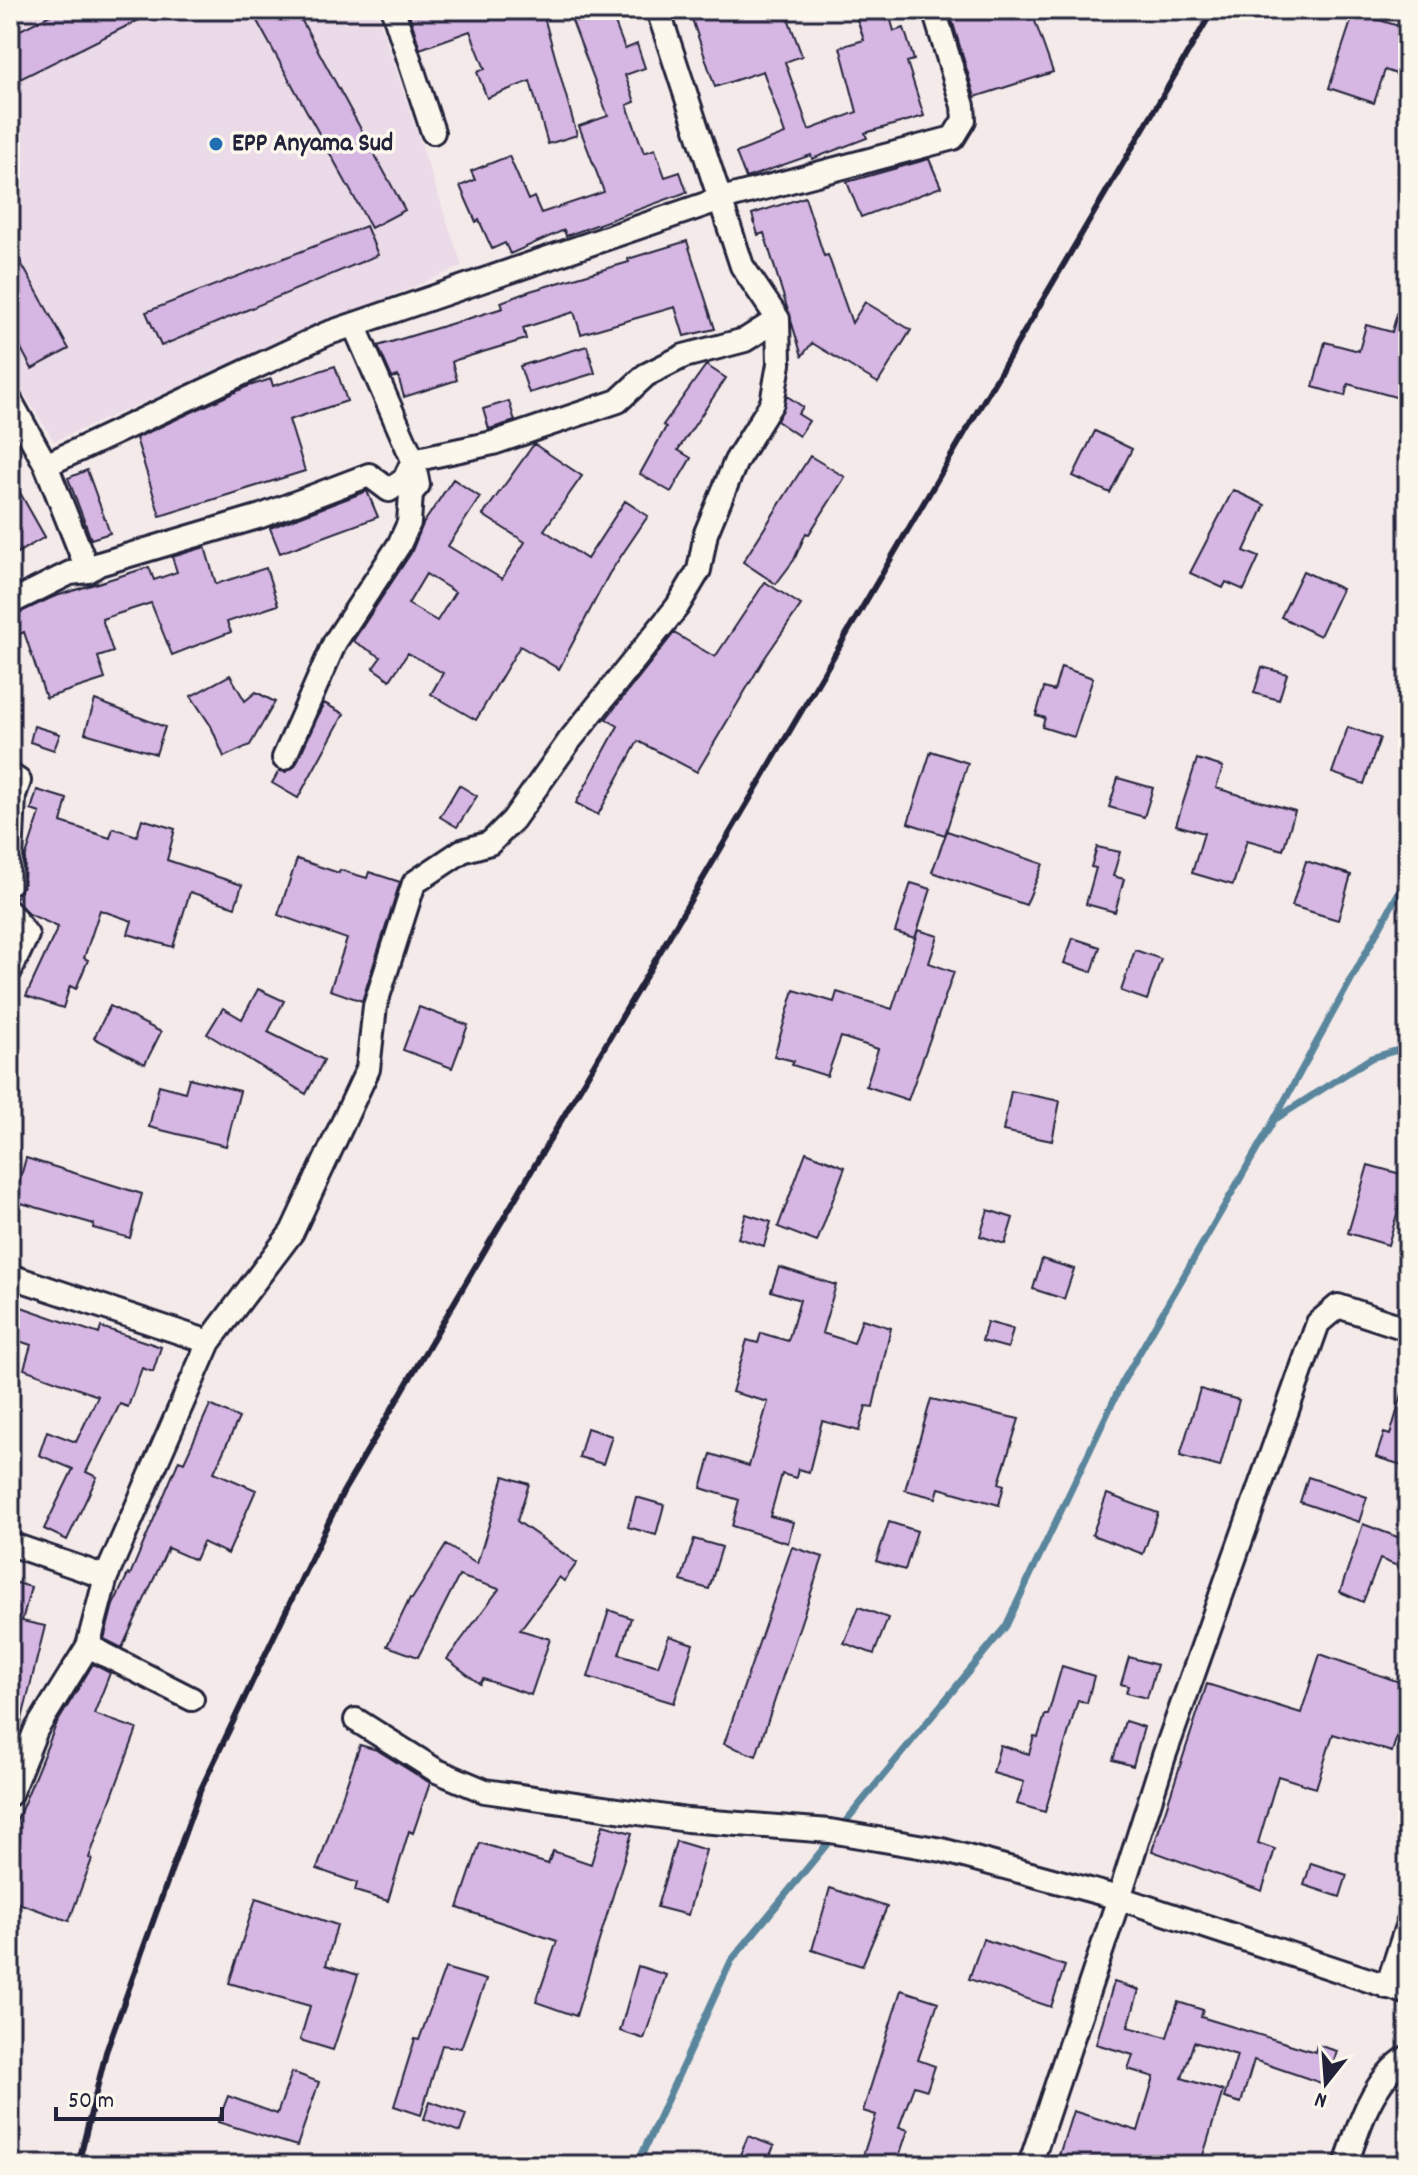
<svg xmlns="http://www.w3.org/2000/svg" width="1418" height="2175" font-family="Dekko,sans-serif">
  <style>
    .built { fill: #ebdae8 }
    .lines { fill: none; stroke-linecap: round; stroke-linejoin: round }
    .stream { stroke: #5a869d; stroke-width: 7 }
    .building { fill: #d6b6e2; stroke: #22223b; stroke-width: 2; fill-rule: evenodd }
    .street-casing { stroke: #22223b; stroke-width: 28 }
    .street { stroke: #fbf7ec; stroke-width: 22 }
    .rail { stroke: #22223b; stroke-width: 6 }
    .poi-dot { fill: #1f6fb2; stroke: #fbf7ec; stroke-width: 3 }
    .labels { text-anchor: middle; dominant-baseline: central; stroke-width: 7; stroke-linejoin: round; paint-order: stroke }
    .poi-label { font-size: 26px; font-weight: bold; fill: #22223b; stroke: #fbf7ec; text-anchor: start }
  </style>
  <rect width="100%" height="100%" fill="#f4eaea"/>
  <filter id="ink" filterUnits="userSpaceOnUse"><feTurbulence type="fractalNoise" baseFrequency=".0125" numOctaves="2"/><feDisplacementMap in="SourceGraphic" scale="16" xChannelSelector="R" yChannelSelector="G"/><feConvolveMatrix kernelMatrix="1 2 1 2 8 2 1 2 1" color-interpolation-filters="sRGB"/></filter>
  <g filter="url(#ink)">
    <path class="built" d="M37 10H376L462 266 54 441 10 371V21Z"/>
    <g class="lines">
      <path class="stream" d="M1277 1118 1371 1058 1408 1047
        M637 2165 731 1961 1006 1626 1122 1383 1274 1120 1404 883 1408 870"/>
    </g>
    <path class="building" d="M60 10H159L10 84V35Z
      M251 10H296L405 210 371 228Z
      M408 10H542L577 135 548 144 530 81 487 98 477 72 485 69 470 31 420 49Z
      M568 10H610L625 49 637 44 645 68 625 75 635 102 627 105 644 153 655 149 665 177 680 172 687 192 566 236 564 230 510 254 505 243 492 249 479 220 476 222 460 186 475 180 471 171 509 156 528 200 534 197 541 213 604 192 579 126 608 116Z
      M689 10H785L802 56 785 62 809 130 857 112 840 47 864 40 854 10H888L894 31 904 28 914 60 907 62 924 116 865 133 867 138 812 159 811 155 746 178 736 153 785 134 763 71 715 87Z
      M949 10H1031L1053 72 975 97Z
      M1354 12 1408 29 1405 77 1385 70 1374 103 1329 88Z
      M929 159 941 187 861 217 847 182Z
      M805 197 824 256 828 255 852 323 865 302 911 330 878 383 812 343 802 356 764 233 758 235 752 214Z
      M366 226 378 255 161 346 146 312Z
      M687 241 715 329 684 336 675 307 581 334 574 312 523 328 526 339 456 360 452 362 457 380 404 397 398 376 392 378 378 346 503 308 501 302 530 291 629 262 628 259Z
      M10 243 69 349 32 369 10 328Z
      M1402 295 1408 296V379L1403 399 1348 384 1345 396 1313 387 1325 342 1359 351 1366 325 1392 332Z
      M587 346 595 373 529 393 520 366Z
      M706 365 726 378 678 450 691 458 671 492 640 474 666 427 663 425Z
      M335 366 347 401 289 420 305 471 160 516 136 438 246 387 271 379 273 386Z
      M787 396 803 407 798 414 809 421 799 436 777 421Z
      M509 401 515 421 489 429 483 409Z
      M1095 431 1132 449 1110 493 1073 476Z
      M534 444 582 476 544 530 587 559 625 501 648 516 609 574 559 669 520 646 476 720 431 694 443 673 408 653 390 680 373 668 381 657 353 641 411 553 423 524 453 479 480 497 448 546 502 579 525 542 483 515ZM426 574 455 592 437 621 408 604Z
      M810 456 845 477 809 534 806 533 794 560 776 584 743 562Z
      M87 470 110 533 91 539 68 478Z
      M10 475 45 537 10 557Z
      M1233 490 1265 505 1244 551 1259 557 1244 590 1226 582 1223 588 1190 573Z
      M367 491 378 517 280 553 270 528Z
      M205 547 216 584 266 568 278 605 227 622 231 632 172 655 151 603 102 619 113 652 98 657 105 679 46 698 24 632 10 639V617L53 597 149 567 154 580 177 572 172 557Z
      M1303 571 1342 589 1320 636 1281 617Z
      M765 582 801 605 764 659 697 772 638 741 598 815 576 803 618 726 606 719 674 633 715 657Z
      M1061 667 1093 678 1074 737 1042 727 1045 718 1036 715 1044 688 1054 691Z
      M1262 667 1287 674 1279 700 1254 693Z
      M230 675 245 701 256 692 275 702 250 745 224 757 211 726 191 696Z
      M95 700 165 727 156 754 85 733Z
      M324 703 344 714 298 798 272 783 279 771 286 772 296 764Z
      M34 726 60 734 54 750 30 742Z
      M1348 727 1380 738 1364 784 1332 773Z
      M931 751 968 763 945 835 908 823Z
      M1197 759 1223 767 1216 788 1295 811 1283 850 1247 840 1233 885 1192 873 1204 833 1176 825Z
      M1118 778 1153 788 1144 817 1109 807Z
      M459 785 477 796 457 827 440 817Z
      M37 790 67 799 61 822 110 838 113 828 137 836 142 819 175 829 167 860 242 885 235 907 190 892 173 947 128 934 132 921 100 910 84 958 88 960 76 989 70 986 63 1008 26 996 58 927 29 914 15 900 24 883 25 859 40 813 31 810Z
      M947 831 1043 864 1026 905 932 872Z
      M1097 847 1120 852 1113 876 1124 879 1115 912 1086 904 1096 868 1091 867Z
      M297 859 339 873 340 870 367 878 369 872 400 882 362 1001 330 990 347 939 278 915Z
      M1306 861 1351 875 1338 920 1292 906Z
      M911 883 931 889 915 938 895 932Z
      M918 930 938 936 929 963 954 972 908 1100 866 1086 878 1049 841 1037 827 1076 792 1065 794 1061 774 1056 794 990 834 1002 837 992 892 1009Z
      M1073 938 1100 947 1092 972 1064 963Z
      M1135 950 1161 959 1147 1000 1121 991Z
      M258 989 284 1001 268 1032 324 1060 306 1094 207 1034 223 1008 242 1019Z
      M110 1006 161 1032 145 1064 94 1038Z
      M419 1007 468 1025 452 1068 403 1050Z
      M189 1078 240 1091 226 1146 149 1127 159 1085 185 1092Z
      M1011 1091 1060 1101 1052 1141 1003 1131Z
      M806 1152 845 1167 817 1242 778 1227Z
      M26 1158 142 1194 130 1238 93 1228 94 1224 14 1201Z
      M1368 1165 1408 1176 1388 1245 1348 1233Z
      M988 1210 1013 1218 1005 1244 980 1236Z
      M746 1214 771 1222 764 1246 738 1238Z
      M1042 1259 1074 1269 1064 1299 1033 1289Z
      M779 1267 836 1285 822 1333 854 1343 862 1319 891 1328 873 1407 866 1406 859 1431 822 1421 809 1472 798 1469 796 1478 782 1474 770 1516 793 1522 788 1543 732 1526 739 1500 701 1488 711 1454 749 1466 768 1402 732 1392 747 1340 758 1343 761 1333 788 1341 800 1300 771 1291Z
      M10 1303 99 1334 101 1327 161 1347 153 1372 142 1368 128 1407 120 1404 86 1472 97 1477 67 1540 44 1529 73 1469 39 1455 47 1431 76 1442 98 1396 24 1369 31 1345 10 1338Z
      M987 1322 1013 1329 1008 1348 982 1341Z
      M1200 1389 1239 1400 1220 1467 1180 1456Z
      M1403 1391 1408 1392V1467L1376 1457 1384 1433 1390 1435Z
      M931 1399 1019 1419 999 1483 1004 1485 999 1505 939 1488 936 1498 905 1490Z
      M210 1405 239 1418 214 1472 256 1490 228 1554 203 1542 195 1560 168 1548 122 1648 104 1639 113 1605 128 1574 130 1575 179 1460 184 1462Z
      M587 1428 612 1436 603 1464 579 1457Z
      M504 1476 529 1484 517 1521 577 1563 564 1581 559 1577 520 1630 550 1639 531 1695 483 1679 480 1684 447 1659 499 1589 459 1576 418 1657 387 1646 410 1598 412 1599 446 1545 477 1564Z
      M1308 1477 1367 1497 1359 1522 1300 1502Z
      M1107 1494 1158 1513 1143 1554 1092 1535Z
      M636 1497 664 1505 656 1535 628 1527Z
      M889 1522 917 1531 905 1570 876 1561Z
      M1363 1524 1408 1541V1570L1380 1559 1363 1602 1340 1592Z
      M694 1539 722 1547 709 1589 681 1581Z
      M792 1547 823 1557 756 1756 724 1744Z
      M10 1581 31 1587 22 1621 45 1626 16 1743 10 1742Z
      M859 1607 888 1618 874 1654 844 1643Z
      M609 1610 631 1618 619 1654 658 1666 669 1636 693 1644 674 1703 588 1677Z
      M1320 1654 1405 1684 1403 1692 1408 1693V1700L1392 1752 1333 1734 1316 1788 1278 1776 1258 1843 1275 1849 1262 1891 1152 1851 1207 1684 1301 1713Z
      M1129 1657 1157 1665 1147 1698 1126 1693 1128 1686 1121 1684Z
      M93 1664 110 1673 94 1714 137 1729 89 1858 92 1859 69 1921 10 1900V1837L56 1725Z
      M1062 1666 1094 1676 1087 1703 1078 1700 1045 1812 1017 1804 1024 1782 993 1773 1000 1745 1029 1754 1034 1736 1038 1737 1045 1715H1048Z
      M1125 1721 1144 1727 1133 1766 1113 1760Z
      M360 1745 377 1750 430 1783 413 1833 409 1831 388 1901 355 1891 357 1883 317 1869Z
      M603 1825 632 1833 576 2016 536 2002 557 1941 458 1908 480 1843 548 1864 553 1851 591 1864Z
      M676 1841 706 1850 688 1915 657 1907Z
      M1311 1863 1347 1875 1340 1897 1304 1885Z
      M830 1888 887 1907 862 1966 812 1950Z
      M256 1898 337 1925 326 1965 358 1975 333 2050 300 2040 310 2006 229 1983Z
      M983 1939 1065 1966 1051 2007 969 1979Z
      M638 1966 666 1975 644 2039 620 2031Z
      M445 1968 486 1980 461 2048 442 2045 421 2115 394 2106 415 2039 419 2040Z
      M1114 1982 1139 1990 1128 2027 1167 2037 1178 2002 1203 2010 1201 2017 1315 2052 1317 2045 1337 2051 1327 2085 1254 2060 1241 2103 1224 2098 1237 2055 1194 2042 1182 2078 1223 2091 1200 2165H1056L1073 2111 1138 2131 1154 2077 1128 2069 1133 2055 1096 2044Z
      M901 1990 938 2002 918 2060 935 2066 927 2090 914 2086 899 2127 908 2130 896 2165H860L876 2115 863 2111Z
      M292 2072 319 2082 297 2146 218 2122 228 2096 277 2114Z
      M430 2101 466 2114 460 2132 424 2119Z
      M748 2136 774 2146 766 2165 739 2157Z"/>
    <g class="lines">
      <defs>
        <path id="street" d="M393 10 433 132
          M10 400 46 465 88 571
          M413 460 493 443 618 401 646 375 684 356 745 340 778 319
          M46 465 326 334 718 200 953 138 964 120 963 106 934 10
          M10 603 70 573 88 571 99 564 261 516 369 475 389 490 404 480 413 461
          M284 758 335 642 399 545 409 523 411 493 418 485 413 460 354 325
          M10 775 19 781 14 795 10 882
          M10 913 27 935 10 971
          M10 1276 209 1342
          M1408 1329 1338 1306 1318 1323 1164 1756 1119 1898 1408 1993
          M10 1544 106 1577
          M88 1646 192 1699
          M356 1720 437 1771 485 1791 687 1820 830 1831 942 1850 1119 1898 1030 2165
          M10 1794 36 1730 88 1646 106 1577 209 1342 292 1232 368 1069 375 1006 414 883 462 851 490 843 513 820 570 740 677 607 699 570 706 533 736 461 772 403 779 364 778 319 742 266 658 10
          M1387 1987 1408 1923
          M1346 2165C1358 2127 1373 2078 1408 2057"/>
      </defs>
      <use href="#street" class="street-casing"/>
      <use href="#street" class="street"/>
      <path class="rail" d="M78 2165 106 2052 200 1791 343 1492 1213 10"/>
    </g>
  </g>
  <circle class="poi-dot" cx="216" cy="144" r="8"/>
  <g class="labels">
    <g class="poi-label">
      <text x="232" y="144">EPP Anyama Sud</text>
    </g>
  </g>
  <rect width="1418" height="2175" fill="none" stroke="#fbf7ec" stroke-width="40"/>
  <rect x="20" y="20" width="1378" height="2135" fill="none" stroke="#22223b" stroke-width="3" filter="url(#ink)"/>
  <g transform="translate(1326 2083) rotate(197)" stroke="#fbf7ec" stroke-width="6" paint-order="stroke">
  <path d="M0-6L14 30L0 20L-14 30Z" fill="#22223b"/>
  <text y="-12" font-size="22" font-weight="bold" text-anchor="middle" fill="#22223b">N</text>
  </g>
  <path d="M56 2107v12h166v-12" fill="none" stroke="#22223b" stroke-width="4"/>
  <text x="68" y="2107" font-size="24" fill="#22223b" stroke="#fbf7ec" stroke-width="6" paint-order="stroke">50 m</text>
</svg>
